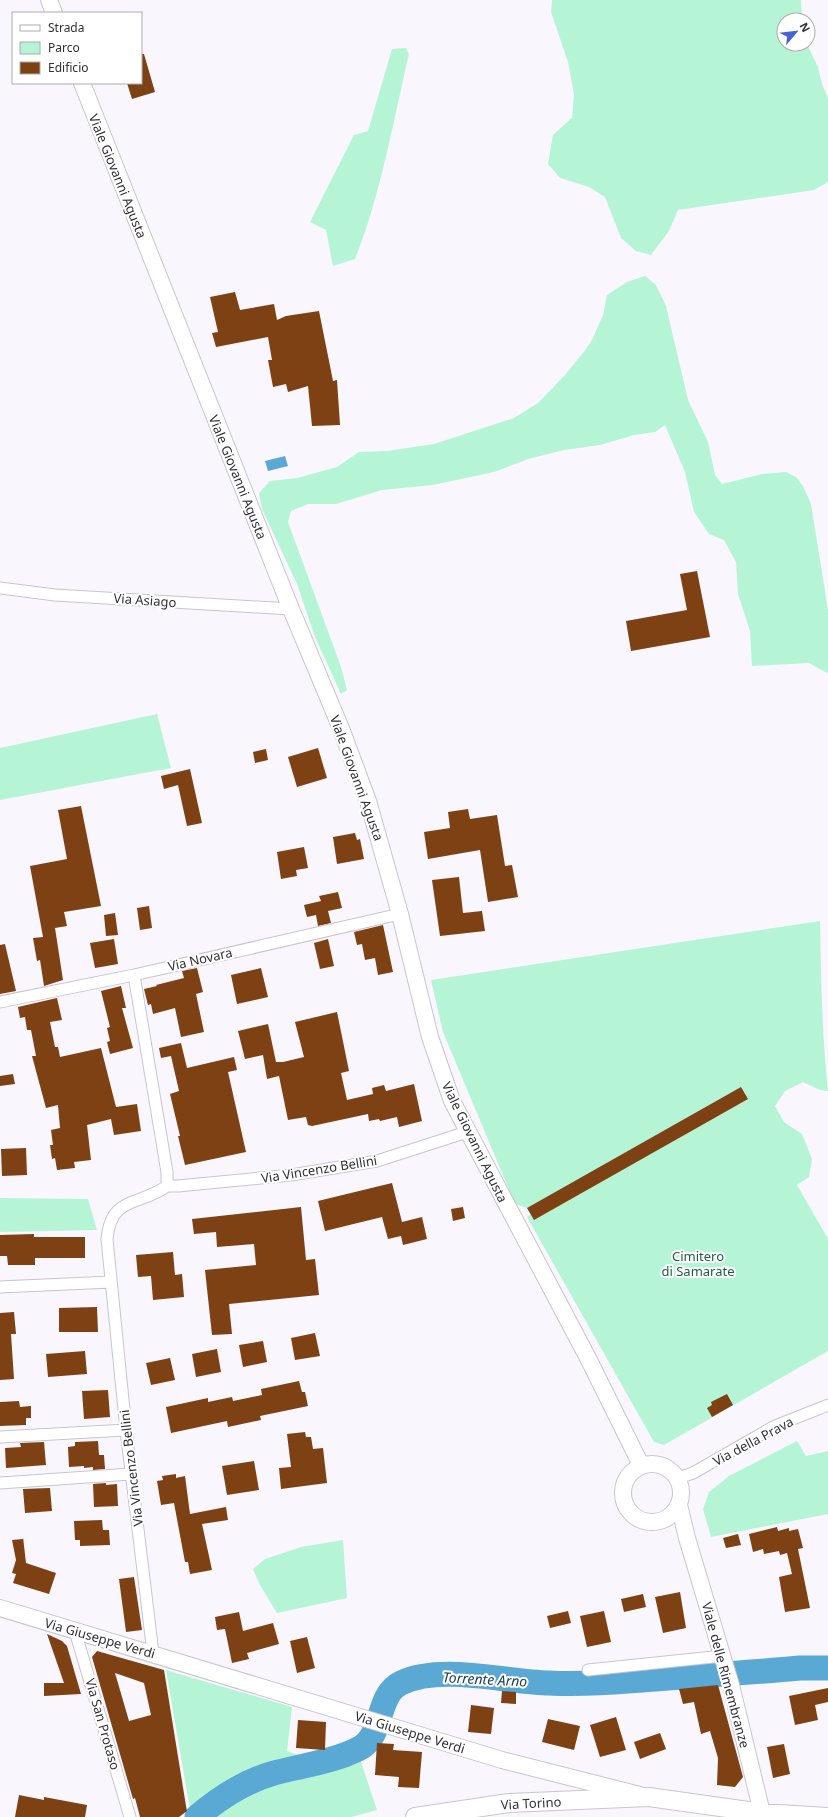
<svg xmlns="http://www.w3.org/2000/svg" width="828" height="1817" font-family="'Noto Sans',sans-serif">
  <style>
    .green { fill: #b6f4d6 }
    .water { fill: #5aa9d5 }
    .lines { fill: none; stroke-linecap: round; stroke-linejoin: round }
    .river { stroke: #5aa9d5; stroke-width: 25 }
    .building { fill: #7d4113; fill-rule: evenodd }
    .street-casing { stroke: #c8c4d3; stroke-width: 13 }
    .secondary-casing { stroke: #c8c4d3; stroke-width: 18 }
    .primary-casing { stroke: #c8c4d3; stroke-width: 20 }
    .street { stroke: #fff; stroke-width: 11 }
    .secondary { stroke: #fff; stroke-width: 16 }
    .primary { stroke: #fff; stroke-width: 18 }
    .labels { text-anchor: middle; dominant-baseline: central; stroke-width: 4; stroke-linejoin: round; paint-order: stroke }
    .street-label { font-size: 13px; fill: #312f35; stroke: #fff }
    .park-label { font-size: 13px; fill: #1c5d43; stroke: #fff }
    .water-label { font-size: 14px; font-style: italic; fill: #1d4053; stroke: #fff }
  </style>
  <rect width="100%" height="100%" fill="#f9f7fd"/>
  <path class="green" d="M552 0H801L802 20H784V44H807L818 67 822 84 828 98V182L814 190 678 210 669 231 651 255 636 251 621 238 605 197 589 187 560 178 548 164 553 135 572 118 574 94 568 62 551 12Z
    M406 48 409 54C393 122 381 194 355 259L333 266 326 230 310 222 354 135 368 131 392 49Z
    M645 276 656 285 666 306 688 400 708 442 715 475 722 484 762 474 786 472 796 477 803 486 811 504 828 610V672L827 673 809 663 752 666 750 631 738 594 736 562 724 540 709 534 694 512 685 472 665 425 655 432 634 435 600 445 564 450 528 459 494 472 433 485 382 490 336 504H308L291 511 288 522 341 667 347 690 341 694 315 637 297 584 262 509 259 493 270 481 297 478 337 467 359 452 387 451 434 444 514 418 538 403 565 375 586 349 592 340 603 315 607 295 627 282Z
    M157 714 171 768 0 800V748Z
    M820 921C821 978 822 1035 828 1091L820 1090 803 1082 785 1091 775 1106 784 1122 802 1134 812 1159 809 1177 797 1185 828 1239V1351L664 1445 654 1442 527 1217 531 1214 527 1208 515 1204 443 1032 431 980Z
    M0 1198 88 1199 97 1230 0 1232Z
    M797 1441 806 1456 828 1451V1514L711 1537 703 1509 709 1492 729 1476Z
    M343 1540 347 1598 277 1613 260 1585 253 1569 265 1559 301 1547Z
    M166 1670 292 1707 287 1751 307 1758 310 1771 359 1756 377 1810 351 1817H189L191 1815Z"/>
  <path class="water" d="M285 456 288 466 268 471 265 461Z"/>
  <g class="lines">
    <path class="river" d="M197 1817C219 1798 246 1781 274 1773 301 1766 336 1761 360 1748 384 1735 376 1695 401 1683 441 1664 505 1682 549 1683 588 1685 628 1681 668 1678 712 1675 756 1672 800 1668H828"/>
  </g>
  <path class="building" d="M141 54H144L155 92 132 99 127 83H141Z
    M235 292 240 310 274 304 277 320 286 316 319 311 333 381 337 380 340 425 312 426 308 386 288 392 286 384 273 387 268 360H272L268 337 216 347 212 333 218 332 210 297Z
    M697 571 710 637 631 651 626 621 687 610 680 574Z
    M318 748 327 778 297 787 288 757Z
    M266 749 268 760 255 763 253 752Z
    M190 769 202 823 187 826 178 785 164 789 161 776Z
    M81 806 101 906 64 912 67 926 55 928 63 980 44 986 40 960 37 961 33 938 43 937 30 866 67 859 58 810Z
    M468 809 470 819 497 815 505 866 512 865 518 897 488 902 480 850 428 859 424 832 450 828 448 812Z
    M355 833 357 840 360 839 364 859 337 864 333 837Z
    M304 847 308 868 296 870 297 876 281 879 277 852Z
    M459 877 463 913 482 911 485 931 440 936 432 880Z
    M338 892 342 908 328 911 331 923 318 926 316 915 307 917 304 905 321 901 319 896Z
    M149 906 152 928 140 930 137 908Z
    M115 913 118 935 106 936 104 915Z
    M383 925 393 972 378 975 375 958 365 960 362 944 357 945 354 932Z
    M114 939 118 964 95 968 90 943Z
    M328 939 334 966 320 969 314 943Z
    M5 944 16 991 0 994V945Z
    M197 968 203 992 196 994 204 1032 181 1037 175 1008 153 1014 151 1004 148 1005 144 989 157 986 156 985 184 978 182 971Z
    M261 968 268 997 237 1004 231 975Z
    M121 986 126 1008H122L133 1048 110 1054 107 1042 110 1041 107 1028 110 1027 101 991Z
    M57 998 62 1020 50 1022 55 1047H58L60 1057 101 1048 116 1107 137 1104 141 1131 114 1135 111 1119 87 1125 91 1160 74 1162 75 1168 57 1170 55 1158 52 1159 50 1145H53L51 1130 60 1128 58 1105 46 1108 32 1056H36L31 1030H27L25 1017 20 1018 18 1007Z
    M337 1012 349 1071 341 1073 347 1100 373 1094 372 1088 384 1085 386 1091 414 1084 422 1121 399 1127 397 1117 380 1121 379 1119 369 1121 368 1114 312 1126 308 1125 306 1117 288 1120 279 1076 267 1079 263 1055 245 1059 238 1031 268 1024 276 1062H283L304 1057 295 1022Z
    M181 1043 187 1068 234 1057 237 1070 228 1072 246 1152 185 1165 178 1136H180L170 1094 179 1091 171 1056 161 1058 159 1048Z
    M13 1074 15 1084 0 1086V1076Z
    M741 1087 748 1099 534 1220 527 1208Z
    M26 1148 27 1175 2 1176 1 1149Z
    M392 1183 402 1222 422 1217 427 1239 403 1245 401 1236 388 1239 382 1217 325 1231 318 1201Z
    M301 1207 306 1260 315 1259 319 1295 229 1304 232 1334 212 1335 205 1270 256 1265 254 1244 217 1247 216 1232 194 1234 192 1219Z
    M463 1207 465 1218 453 1221 451 1209Z
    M34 1234V1237H85V1258H35V1265H8L7 1256H0V1235Z
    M173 1252 175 1275 182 1274 184 1297 153 1300 151 1276 138 1277 136 1255Z
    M97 1307 98 1332H59V1308Z
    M14 1312 16 1334H11L14 1379 0 1380V1313Z
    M315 1333 320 1356 295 1360 291 1338Z
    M263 1341 267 1362 243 1367 239 1345Z
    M217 1349 221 1372 196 1377 192 1354Z
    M85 1351 87 1374 48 1377 46 1354Z
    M170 1358 175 1380 151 1385 146 1363Z
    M299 1381 302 1392H305L308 1406 260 1416 261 1420 228 1427 227 1421 171 1433 166 1407 208 1398V1402L232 1397 233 1401 262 1395 261 1389Z
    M108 1390 110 1417 84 1419 82 1391Z
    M727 1394 733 1405 712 1417 707 1408 712 1405 711 1402Z
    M19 1401 20 1407 31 1406V1418H26V1425L0 1426V1402Z
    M305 1432 306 1437H311L313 1449 323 1448 327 1483 281 1489 279 1468 291 1467 287 1434Z
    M98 1441 99 1455H104L105 1469 93 1470V1467L84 1468V1466L69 1467 68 1447 75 1446V1442Z
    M44 1442 46 1465 6 1468 5 1448 21 1447 20 1443Z
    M254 1461 259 1490 227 1495 222 1466Z
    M176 1474V1478L185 1476 190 1514 226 1507 228 1520 202 1524 212 1570 190 1574 188 1562H185L174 1503 161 1505 157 1481 163 1480 162 1476Z
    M106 1483V1485L117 1484 118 1506 94 1507 93 1484Z
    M50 1488 52 1511 25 1513 23 1489Z
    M102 1520 103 1530H109L110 1545 80 1546V1540H75L74 1521Z
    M777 1527 778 1531 789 1528V1531L798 1529 803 1548 798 1549 810 1608 785 1612 779 1577 792 1574 787 1553 780 1555 779 1551 764 1554 763 1549 753 1552 749 1534Z
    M738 1534 741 1545 726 1548 723 1538Z
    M23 1537 26 1563 56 1573 49 1594 13 1583 16 1574 12 1573 16 1560 12 1540 23 1539Z
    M134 1577 142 1630 126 1632 119 1579Z
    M680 1592 686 1628 663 1633 655 1597Z
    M643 1594 646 1607 624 1612 621 1599Z
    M568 1611 571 1623 550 1628 547 1616Z
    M604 1611 611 1642 587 1647 580 1616Z
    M239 1612 243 1631 273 1623 279 1644 247 1653 249 1659 232 1663 225 1629 217 1630 215 1617Z
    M47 1634 62 1641 67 1646 81 1694 44 1696V1683H64Z
    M307 1637 315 1668 297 1673 290 1641Z
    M97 1651 164 1670 186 1806 187 1811 179 1817H140L135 1798 133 1799 92 1657ZM115 1673 144 1683 151 1715 129 1721Z
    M718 1685 743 1777 735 1787 717 1785 718 1758 710 1731 701 1734 694 1702 683 1704 679 1689Z
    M828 1688V1702L815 1705 818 1720 795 1725 789 1696Z
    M502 1691 516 1692V1704L501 1703Z
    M471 1705 494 1708 491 1734 468 1732Z
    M616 1717 626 1750 600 1757 590 1725Z
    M548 1719 580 1726 574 1750 542 1742Z
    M298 1720 326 1722 325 1750 296 1748Z
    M660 1733 666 1749 640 1759 634 1742Z
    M377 1743 394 1744 393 1750 422 1752 419 1788 398 1787 399 1777 375 1775Z
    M784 1744 790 1774 773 1778 767 1747Z
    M19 1795 44 1800V1797L87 1805 85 1817H15Z"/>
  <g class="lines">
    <defs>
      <path id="street" d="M0 588 55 595 291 609
        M134 975 167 1172V1186C140 1206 111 1195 107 1239L126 1430 153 1653
        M0 1002 134 975 400 914
        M167 1186H178L291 1175 377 1161 467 1132
        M0 1287 111 1282
        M0 1437 126 1430
        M678 1478 693 1473 775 1426 828 1405
        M0 1483 131 1474
        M75 1631 130 1817
        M588 1670 723 1656"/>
      <path id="secondary" d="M49 0 54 13
        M82 83 291 609 342 731 368 801 400 914 430 1037 452 1101 589 1360 641 1465
        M623 1493a29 29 0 1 1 58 0a29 29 0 1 1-58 0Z
        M679 1505 687 1538 731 1685 762 1813
        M0 1608 502 1760 640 1795"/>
      <path id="primary" d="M415 1817 509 1803 649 1797 762 1813 828 1817"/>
    </defs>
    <use href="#street" class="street-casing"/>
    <use href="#secondary" class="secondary-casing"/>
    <use href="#primary" class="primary-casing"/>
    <use href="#street" class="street"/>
    <use href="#secondary" class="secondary"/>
    <use href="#primary" class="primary"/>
  </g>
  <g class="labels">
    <g class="street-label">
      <text transform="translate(118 176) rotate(68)">Viale Giovanni Agusta</text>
      <text transform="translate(238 477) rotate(68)">Viale Giovanni Agusta</text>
      <text transform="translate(145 600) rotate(4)">Via Asiago</text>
      <text transform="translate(357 778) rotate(70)">Viale Giovanni Agusta</text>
      <text transform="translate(200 959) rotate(-13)">Via Novara</text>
      <text transform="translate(475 1142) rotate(64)">Viale Giovanni Agusta</text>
      <text transform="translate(319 1169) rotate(-9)">Via Vincenzo Bellini</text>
      <text transform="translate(753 1441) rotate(-28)">Via della Prava</text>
      <text transform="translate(131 1468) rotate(-97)">Via Vincenzo Bellini</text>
      <text transform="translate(100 1638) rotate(16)">Via Giuseppe Verdi</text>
      <text transform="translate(726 1675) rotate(75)">Viale delle Rimembranze</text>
      <text transform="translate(103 1724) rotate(74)">Via San Protaso</text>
      <text transform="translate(410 1732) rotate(17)">Via Giuseppe Verdi</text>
      <text transform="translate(531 1803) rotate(-3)">Via Torino</text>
    </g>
    <g class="park-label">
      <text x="698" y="1256">Cimitero<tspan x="698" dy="15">di Samarate</tspan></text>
    </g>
    <g class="water-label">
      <text transform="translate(485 1679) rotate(3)">Torrente Arno</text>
    </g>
  </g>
  <rect x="12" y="12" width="130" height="72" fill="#ffffff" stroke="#adacae"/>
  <rect x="20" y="25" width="20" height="6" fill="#ffffff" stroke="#adacae"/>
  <text x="48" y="32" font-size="12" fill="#312f35">Strada</text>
  <rect x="20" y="42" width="20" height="12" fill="#b6f4d6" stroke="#adacae"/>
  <text x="48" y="52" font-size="12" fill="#312f35">Parco</text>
  <rect x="20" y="62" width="20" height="12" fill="#7d4113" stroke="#adacae"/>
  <text x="48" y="72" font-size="12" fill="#312f35">Edificio</text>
  <g transform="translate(796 32) rotate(62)"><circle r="19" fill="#ffffff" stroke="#adacae"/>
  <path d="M0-3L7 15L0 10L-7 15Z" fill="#4363d5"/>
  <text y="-6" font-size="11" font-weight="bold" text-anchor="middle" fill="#312f35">N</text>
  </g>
</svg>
